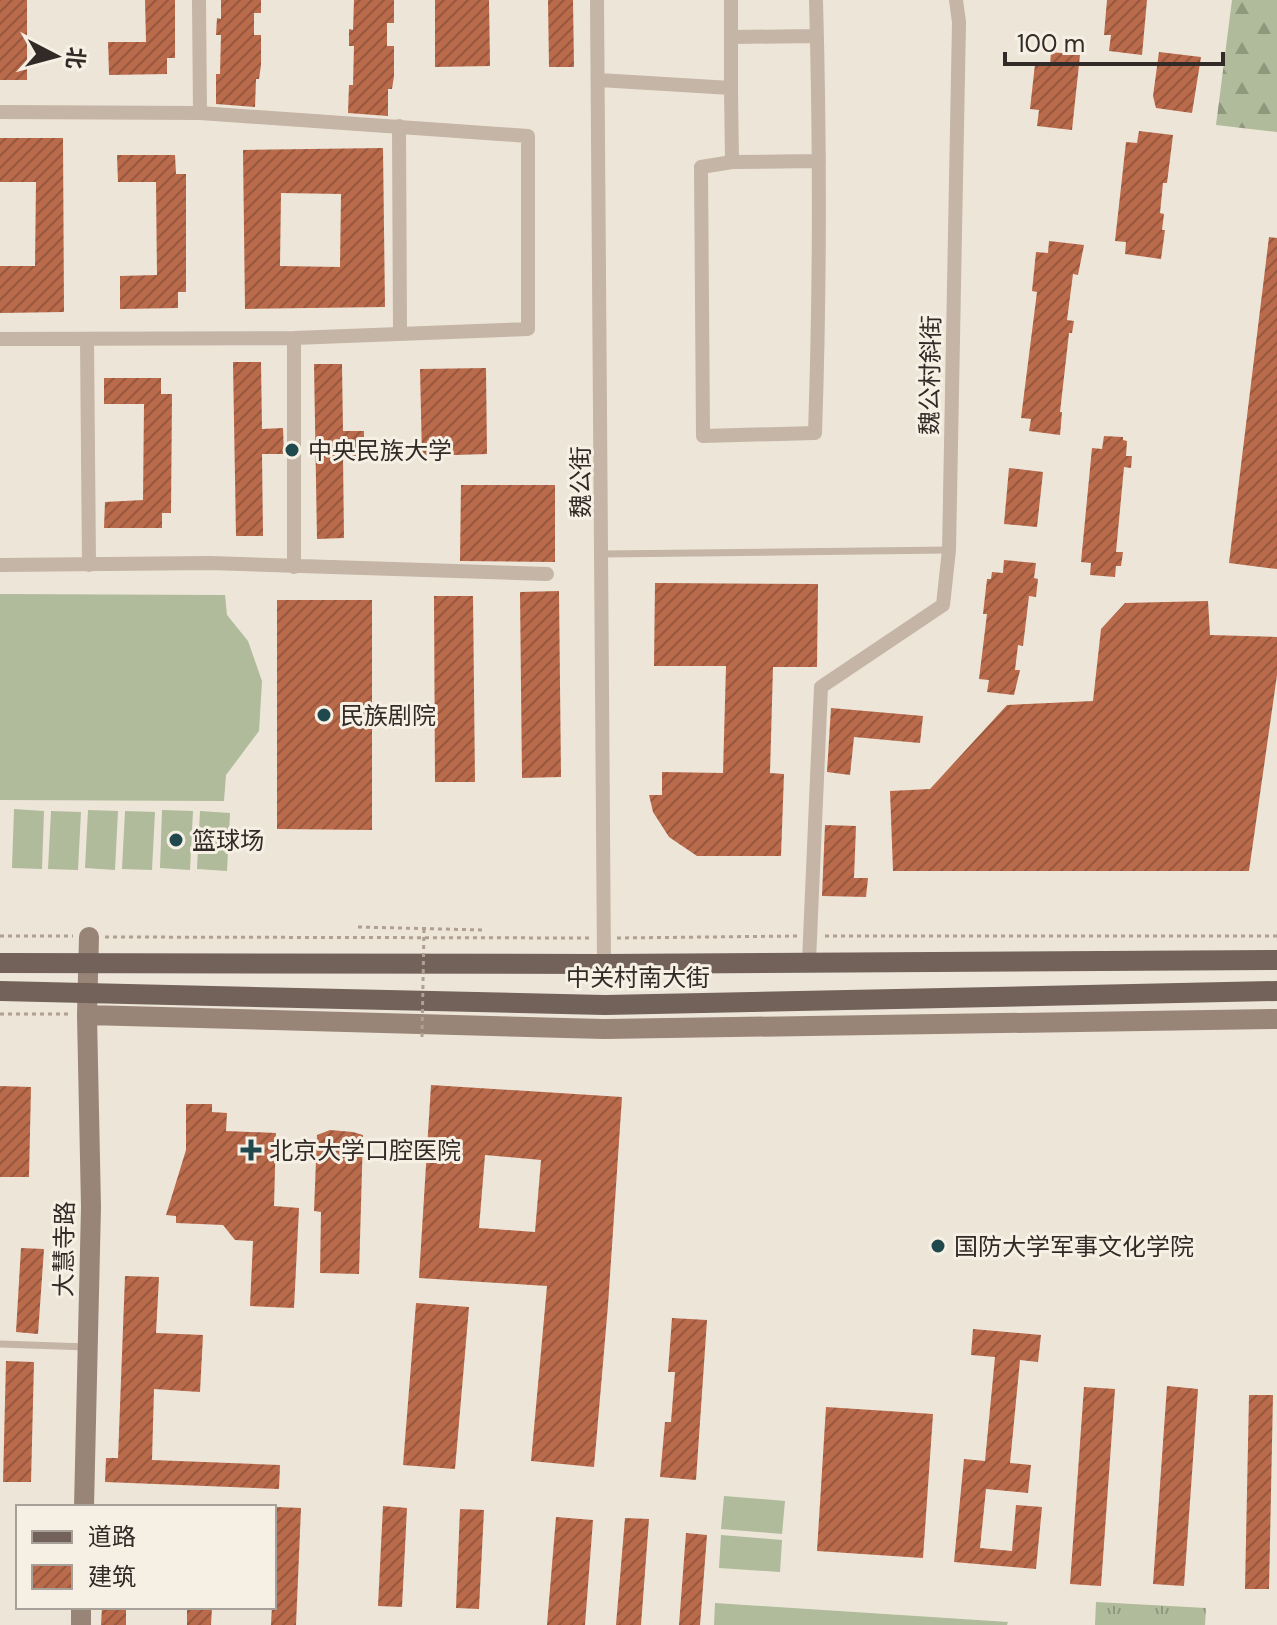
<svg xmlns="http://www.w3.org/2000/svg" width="1277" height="1625" font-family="'DM Sans','Noto Sans SC',sans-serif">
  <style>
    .forest { fill: url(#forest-firs) }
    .park { fill: url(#park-tufts) }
    .pitch { fill: #afbb9a }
    .building { fill: url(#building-hatch); fill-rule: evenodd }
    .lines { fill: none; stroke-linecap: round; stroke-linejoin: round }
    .path { stroke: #b0a091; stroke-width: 3; stroke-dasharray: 4 4; stroke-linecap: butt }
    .lane { stroke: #c4b5a6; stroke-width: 7 }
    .street { stroke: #c4b5a6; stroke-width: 14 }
    .secondary { stroke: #988578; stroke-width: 20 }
    .primary { stroke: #726259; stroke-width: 20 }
    .path-bridge { stroke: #b0a091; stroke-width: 3; stroke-dasharray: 4 4; stroke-linecap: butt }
    .poi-dot { fill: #20494e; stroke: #f6efe4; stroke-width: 3 }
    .labels { text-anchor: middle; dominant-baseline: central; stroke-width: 6; stroke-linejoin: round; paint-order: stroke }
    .street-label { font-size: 24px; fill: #312a26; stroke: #f6efe4 }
    .poi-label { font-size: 24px; fill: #312a26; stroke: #f6efe4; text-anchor: start }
  </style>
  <defs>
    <pattern id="forest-firs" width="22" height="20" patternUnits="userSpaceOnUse" patternTransform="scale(2)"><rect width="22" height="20" fill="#afbb9a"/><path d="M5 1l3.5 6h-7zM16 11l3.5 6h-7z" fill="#8f987d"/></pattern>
    <pattern id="park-tufts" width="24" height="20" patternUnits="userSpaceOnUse" patternTransform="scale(2)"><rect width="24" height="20" fill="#afbb9a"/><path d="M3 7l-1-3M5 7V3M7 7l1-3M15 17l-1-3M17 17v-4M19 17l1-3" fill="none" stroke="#8f987d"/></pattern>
    <pattern id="building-hatch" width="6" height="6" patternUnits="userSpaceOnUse" patternTransform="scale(2)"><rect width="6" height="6" fill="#b96b4b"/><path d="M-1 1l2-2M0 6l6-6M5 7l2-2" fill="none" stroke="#97583e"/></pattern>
  </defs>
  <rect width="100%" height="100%" fill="#eee5d9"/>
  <path class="forest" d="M1232 0H1277V132L1216 125Z"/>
  <path class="park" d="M1096 1602 1206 1608 1205 1625H1095Z"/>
  <path class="pitch" d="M0 594 225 595 227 615 248 641 262 681 259 731 226 775 224 801 0 800Z
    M14 809 44 811 42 869 12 868Z
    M88 810 118 811 115 870 85 868Z
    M162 810 193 811 190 870 160 868Z
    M51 811 81 812 78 870 48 869Z
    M125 811 155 812 152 870 122 869Z
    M200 811 230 813 227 871 197 869Z
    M724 1496 785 1501 782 1534 721 1529Z
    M721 1535 782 1540 780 1572 719 1568Z
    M715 1603 1008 1622 1007 1625H714Z"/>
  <path class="building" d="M0 0H27V80H0Z
    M145 0H175V58H167V74L109 75 108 42H146Z
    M221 0H261V13H254V35H261V65L259 79H256L255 107 216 104V74H220L221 35H216L217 18 221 19Z
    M354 0H394V23H387V46H394V76L392 89H388V116L348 113 349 85H353L354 46H349V29L353 30Z
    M435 0H489L490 66 435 67Z
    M548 0H573L574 67H549Z
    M1107 0H1147L1142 55 1109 51 1111 35H1104Z
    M1051 52 1080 55 1072 130 1037 126 1039 110 1030 109 1035 64 1050 65Z
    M1159 52 1201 57 1192 113 1156 108 1153 96Z
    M1139 131 1173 135 1167 183H1163L1160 213 1164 214 1162 230H1165L1161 259 1125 254 1126 242 1115 241 1126 142 1137 143Z
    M0 138H63L64 312 0 313V266H35L36 182H0Z
    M383 148 385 307 245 309 243 150ZM281 193 341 194 340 267 280 266Z
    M117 155H175L176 174H186V292H178V308L120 309V276L157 275 156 182H118Z
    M1269 237 1277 238V569L1229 563Z
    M1049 241 1084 245 1078 275 1073 274 1067 320 1074 321 1072 333H1069L1060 412H1062L1060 435 1029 431 1031 419 1021 418 1037 292 1032 291 1036 252 1048 253Z
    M233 362H261L262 429 283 428 284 454H262L263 536H236Z
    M314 364H342L343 431H364V456H343L344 538 317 539Z
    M486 368 487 454 422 456 420 369Z
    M104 378H161V394H172L171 513H162V528H104L105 502 143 500 144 404H104Z
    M1104 436 1123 437V440L1127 441 1126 456H1132L1131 468 1124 467 1116 552H1123L1121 566H1116L1115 577 1090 575 1091 563 1081 562 1092 448 1102 449Z
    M1009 468 1043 472 1037 527 1004 524Z
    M461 485H555V562L460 561Z
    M1004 560 1036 563 1034 578 1038 579 1036 597 1029 596 1023 646 1018 645 1015 670H1020L1014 695 987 692 989 680 979 679 987 614H983L987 579H991L992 572 1003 573Z
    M655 583 818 584 817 667H773L770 773 784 774 781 856H697L669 837 653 812 649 795H662V772L723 773 726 666H654Z
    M559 591 561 777 522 778 520 592Z
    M434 596H473L475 782H435Z
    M277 600H372V830L277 829Z
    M1208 601 1210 635 1277 637V675L1249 871H893L890 791 930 789 1007 705 1093 701 1101 629 1125 603Z
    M831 708 923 716 920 743 854 737 850 775 827 772Z
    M825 825 856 826 854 878H868L866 897 822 896Z
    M431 1085 622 1097 608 1305 594 1467 531 1461 547 1286 419 1278ZM485 1155 541 1160 535 1232 479 1228Z
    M0 1086 31 1087 29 1177H0Z
    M186 1104H212V1112L227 1113 226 1131 276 1133 274 1206 299 1208 294 1308 250 1306 253 1241 235 1240 223 1225 176 1223V1216L166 1215 186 1150Z
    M330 1130 353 1132 363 1135 359 1274 320 1273 321 1212 314 1211 317 1135Z
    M21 1248 44 1249 38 1334 16 1332Z
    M125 1276 159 1277 156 1333 203 1335 200 1392 154 1389 152 1460 280 1465 279 1489 105 1482 106 1458H118Z
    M416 1303 469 1307 455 1469 403 1465Z
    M672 1318 707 1320 696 1480 660 1477 665 1422H671L675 1372H668Z
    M973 1329 1041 1335 1038 1362 1020 1360 1010 1463 1031 1465 1028 1493 986 1489 980 1548 1012 1551 1016 1505 1042 1507 1036 1569 954 1562 964 1459 985 1461 995 1357 971 1355Z
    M6 1361 34 1362 31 1482H3Z
    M1167 1386 1198 1389 1184 1586 1153 1584Z
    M1084 1387 1115 1389 1101 1586 1070 1584Z
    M1249 1395H1273L1269 1589H1245Z
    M826 1407 933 1414 923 1558 817 1551Z
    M383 1506 407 1508 402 1607 378 1606Z
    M277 1507 301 1508 296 1625H271Z
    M460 1509 484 1510 479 1609 456 1608Z
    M556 1517 593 1520 585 1625H547Z
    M625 1518 649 1519 641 1625H616Z
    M686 1533 707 1535 700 1625H679Z
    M102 1607H126V1625H101Z
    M187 1607H212L211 1625H187Z"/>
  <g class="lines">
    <path class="path" d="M358 927 484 930
      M0 936H73
      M825 936H1277
      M105 937 589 938
      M617 938 797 936
      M0 1014H72"/>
    <path class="lane" d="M602 554 948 550
      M0 1344 87 1347"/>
    <path class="street" d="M199 0 200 113
      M597 0 604 964
      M732 37 817 36
      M599 80 731 88 732 162 701 167 703 436 815 433C820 289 820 144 816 0
      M731 88V0
      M0 112 200 113 528 136V329L294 338 0 339
      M399 126 400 334
      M732 162 819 161
      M87 339 89 565
      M0 565 210 563 547 574
      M294 567V338
      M809 961 821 687 943 605 949 550 959 22 956 0"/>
    <path class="secondary" d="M87 1015 604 1029 1277 1019
      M84 1507 91 1207 87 1015 89 937
      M81 1625V1607"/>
    <path class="primary" d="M0 963 604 964 1277 960
      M0 991 605 1005 1277 991"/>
    <path class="path-bridge" d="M422 1037 424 929"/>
  </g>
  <g class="poi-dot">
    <circle cx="292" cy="450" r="8"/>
    <circle cx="324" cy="715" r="8"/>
    <circle cx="176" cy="840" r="8"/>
    <path d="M247 1138h8v8h8v8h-8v8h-8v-8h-8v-8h8z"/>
    <circle cx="938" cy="1246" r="8"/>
  </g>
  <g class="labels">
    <g class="street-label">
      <text transform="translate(930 375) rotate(-89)">魏公村斜街</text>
      <text transform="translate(580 482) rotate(-90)">魏公街</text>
      <text x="638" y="977">中关村南大街</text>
      <text transform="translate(64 1249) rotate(-89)">大慧寺路</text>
    </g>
    <g class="poi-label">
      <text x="308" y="450">中央民族大学</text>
      <text x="340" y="715">民族剧院</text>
      <text x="192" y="840">篮球场</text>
      <text x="269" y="1150">北京大学口腔医院</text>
      <text x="954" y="1246">国防大学军事文化学院</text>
    </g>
  </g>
  <rect x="16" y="1505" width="260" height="104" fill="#f6efe4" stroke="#a7a098" stroke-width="2"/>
  <rect x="32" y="1531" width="40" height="12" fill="#726259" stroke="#a7a098" stroke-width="2"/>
  <text x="88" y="1545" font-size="24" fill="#312a26">道路</text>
  <rect x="32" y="1565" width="40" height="24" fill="url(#building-hatch)" stroke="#a7a098" stroke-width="2"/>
  <text x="88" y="1585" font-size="24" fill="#312a26">建筑</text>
  <g transform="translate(56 56) rotate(96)" stroke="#f6efe4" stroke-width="6" paint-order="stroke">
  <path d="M0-6L14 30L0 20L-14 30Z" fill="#312a26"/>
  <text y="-12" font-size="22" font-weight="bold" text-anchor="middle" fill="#312a26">北</text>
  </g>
  <path d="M1005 52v12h218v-12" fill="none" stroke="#312a26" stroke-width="4"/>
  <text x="1017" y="52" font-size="24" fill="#312a26" stroke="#f6efe4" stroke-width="6" paint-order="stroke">100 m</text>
</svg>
